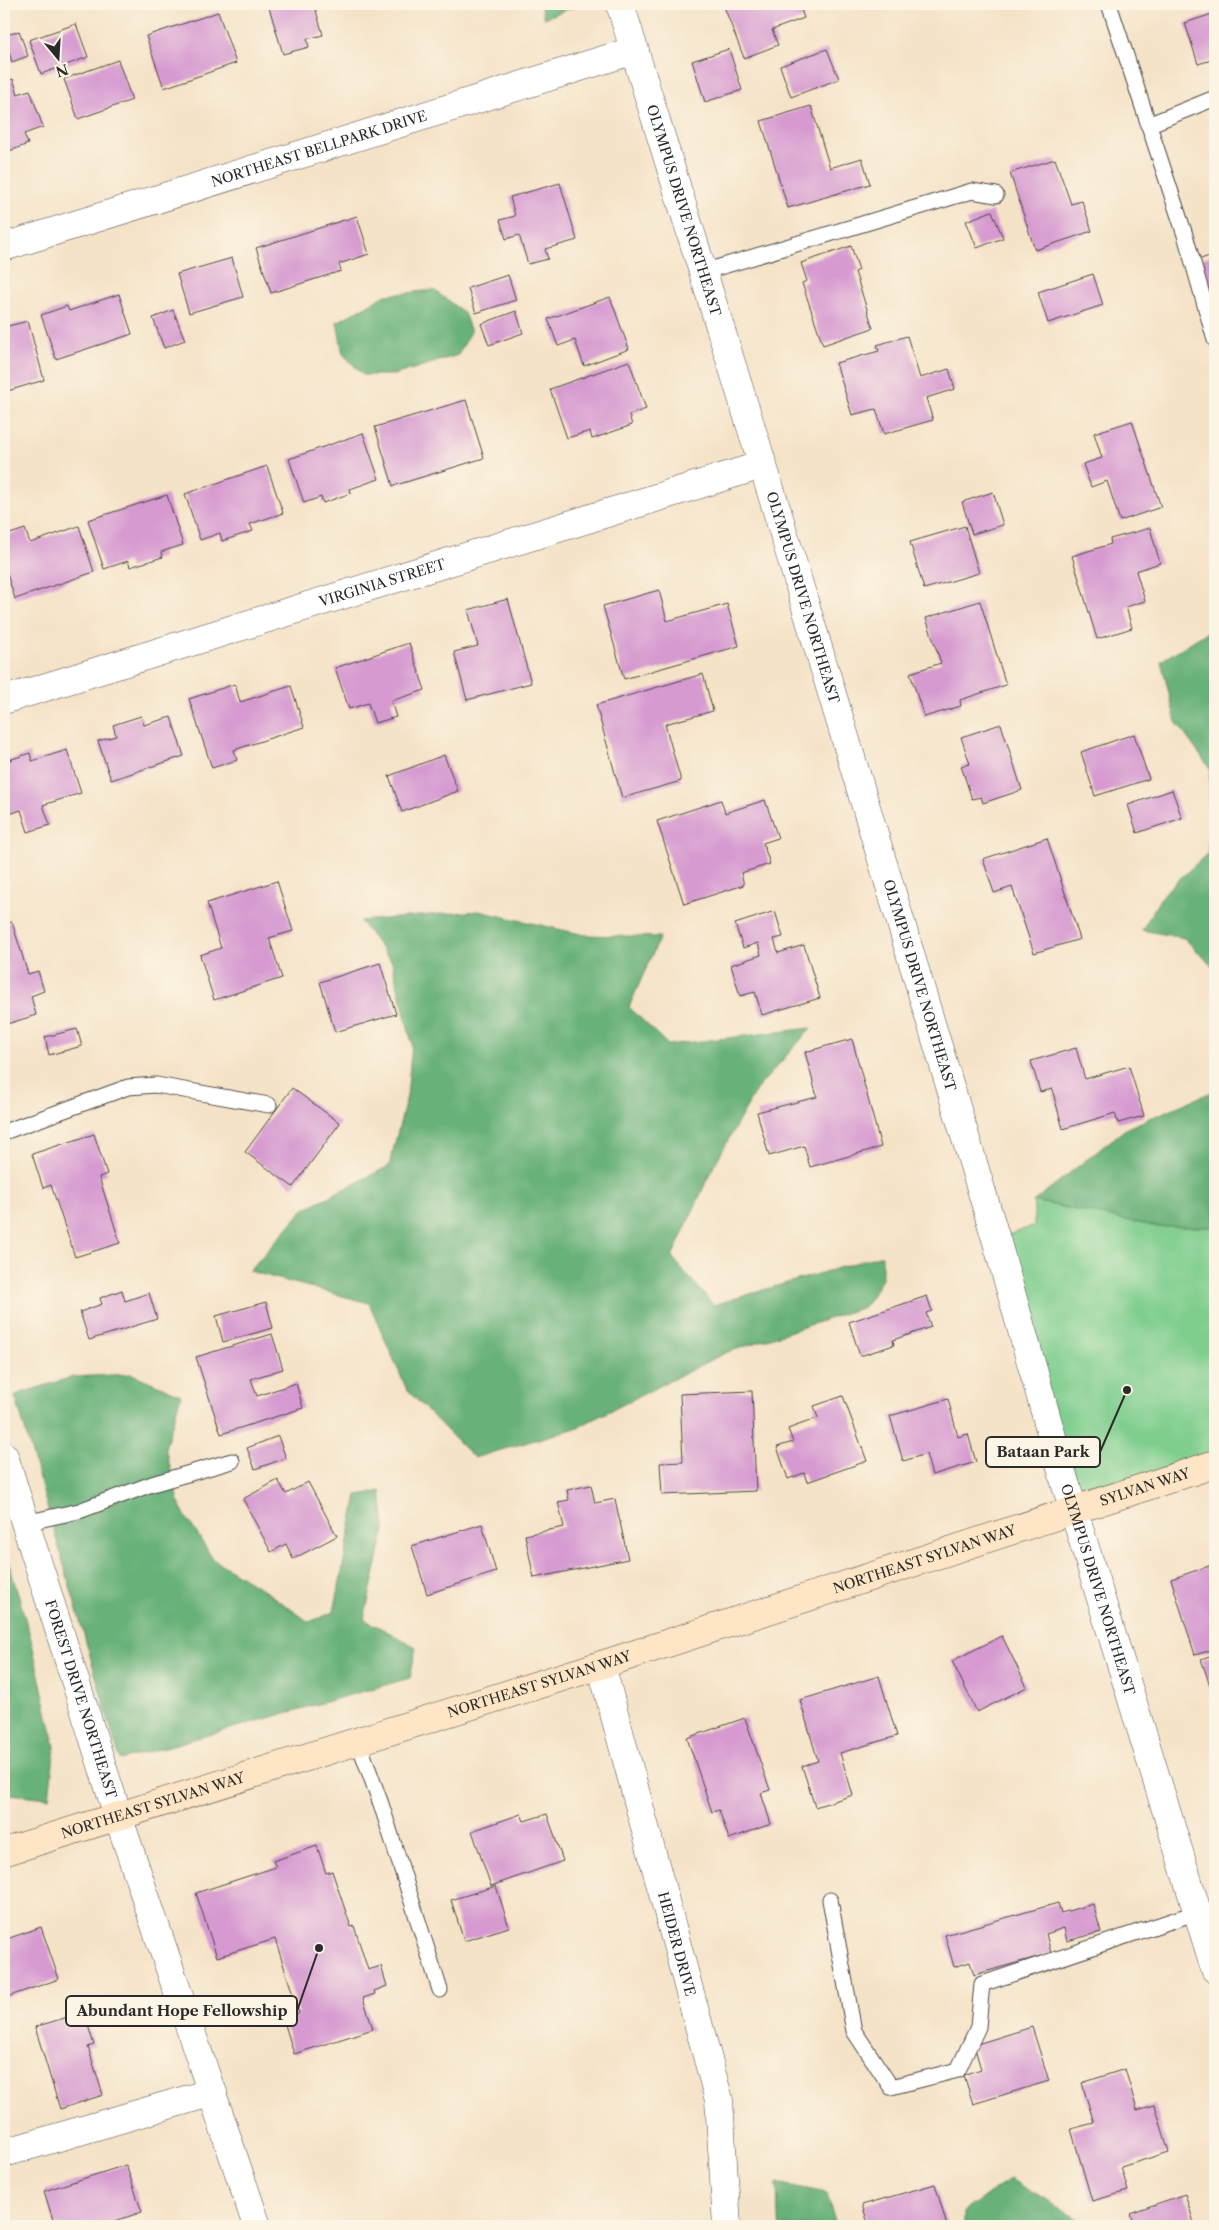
<svg xmlns="http://www.w3.org/2000/svg" width="1219" height="2230" font-family="'Libre Caslon Text',serif">
  <style>
    .green { fill: #7fce8e; stroke: #557c5c }
    .forest { fill: #67b179; stroke: #496e52 }
    .building { fill: #d69ad0 }
    .lines { fill: none; stroke-linecap: round; stroke-linejoin: round }
    .lane-casing { stroke: #494743; stroke-width: 17 }
    .street-casing { stroke: #494743; stroke-width: 29 }
    .secondary-casing { stroke: #494743; stroke-width: 29 }
    .lane { stroke: #fff; stroke-width: 15 }
    .street { stroke: #fff; stroke-width: 28 }
    .secondary { stroke: #fde5c5; stroke-width: 28 }
    .labels { text-anchor: middle; dominant-baseline: central; stroke-width: 4; stroke-linejoin: round; paint-order: stroke }
    .street-label { font-size: 14px; fill: #2b2b2b; stroke: #fcf5e5 }
    .leader { fill: none; stroke: #2b2b2b; stroke-width: 2 }
    .callout-dot { fill: #2b2b2b; stroke: #fcf5e5; stroke-width: 2 }
    .callout { fill: #fcf5e5; stroke: #2b2b2b; stroke-width: 2 }
    .callout-label { font-size: 15px; text-anchor: middle; font-weight: bold; fill: #2b2b2b }
  </style>
  <rect width="100%" height="100%" fill="#fcf5e5"/>
  <filter id="ink" filterUnits="userSpaceOnUse"><feTurbulence type="fractalNoise" baseFrequency=".02" numOctaves="2"/><feDisplacementMap in="SourceGraphic" scale="10" xChannelSelector="R" yChannelSelector="G"/><feConvolveMatrix kernelMatrix="1 2 1 2 8 2 1 2 1" color-interpolation-filters="sRGB"/></filter>
  <filter id="wash" filterUnits="userSpaceOnUse"><feTurbulence type="fractalNoise" baseFrequency=".0096" numOctaves="4" result="noise"/><feDisplacementMap in="SourceGraphic" scale="20" xChannelSelector="R" yChannelSelector="G"/><feGaussianBlur stdDeviation="1.12" result="paint"/><feColorMatrix in="noise" values="0 0 0 0 0 0 0 0 0 0 0 0 0 0 0 0 0 1.4 0 .05"/><feComposite in="paint" operator="in"/></filter>
  <g filter="url(#wash)">
    <rect width="100%" height="100%" fill="#f5e3c8"/>
    <path class="green" d="M1215 1167V1464L1075 1510 996 1239 1034 1226V1201L1081 1211Z"/>
    <path class="forest" d="M540 4H582L544 18Z
      M434 290 464 313 471 332 458 355 394 375H363L343 354 337 322 386 295Z
      M1215 627V969L1184 938 1142 930 1163 894 1208 853 1210 769 1176 722 1161 661Z
      M478 911 585 935 660 937 629 1007 668 1045 811 1028 756 1090 711 1171 672 1257 713 1305 882 1255V1279L864 1307 725 1353 576 1428 474 1458 407 1390 369 1303 249 1271 304 1209 389 1166 407 1096 412 1044 392 962 360 921Z
      M1215 1077V1227H1158L1034 1201 1127 1128 1214 1091Z
      M132 1374 181 1395 165 1448 181 1509 213 1559 268 1593 309 1622 334 1612 357 1495 381 1491 385 1529 364 1619 416 1647 410 1678 120 1760 15 1395 72 1377Z
      M4 1546 31 1639 55 1747 49 1798 9 1794 4 1774Z
      M1010 2179 1083 2222 1082 2226H964V2211Z
      M777 2183 827 2193 836 2226H780L778 2219Z"/>
    <g id="blocks">
      <path class="building" d="M268 4H314L323 35 307 39 309 47 283 54Z
        M723 4H799L804 18 772 30 778 45 744 58Z
        M218 12 236 63 164 88 146 36Z
        M1215 13V59L1198 64 1185 23Z
        M76 24 88 57 41 74 29 40Z
        M19 31 28 56 12 62 4 36Z
        M729 49 742 90 705 102 692 61Z
        M827 49 839 79 791 97 780 66Z
        M118 60 132 100 78 119 64 79Z
        M13 79 18 94 30 90 43 127 24 134 28 144 4 153V82Z
        M811 106 830 168 862 158 870 184 788 208 761 121Z
        M1055 159 1071 204 1082 201 1092 231 1035 250 1010 173Z
        M560 183 577 240 545 249 548 259 528 264 519 235 506 239 500 220 515 216 510 197Z
        M992 211 1003 238 977 248 966 221Z
        M357 216 369 254 339 264 341 271 271 293 256 248Z
        M851 246 859 270 855 272 873 328 823 345 802 283 807 281 801 263Z
        M1215 254V307L1198 260Z
        M232 258 243 297 189 313 177 274Z
        M1093 274 1103 305 1048 323 1038 292Z
        M508 275 516 300 476 313 468 288Z
        M119 294 132 334 56 359 41 315 67 306 69 311Z
        M610 297 629 349 584 366 575 340 558 346 548 319Z
        M173 310 185 340 164 348 153 318Z
        M516 311 523 333 489 345 481 324Z
        M28 321 44 380 4 392V344L6 343 4 327Z
        M907 336 920 378 949 369 955 389 926 398 933 420 884 434 876 409 852 415 836 363 879 351 877 345Z
        M629 361 646 409 629 415 632 425 592 439 590 431 567 438 550 389Z
        M466 400 484 458 393 486 375 427Z
        M1132 421 1161 507 1120 521 1107 481 1091 487 1083 464 1102 458 1094 433Z
        M363 433 379 479 350 489 351 493 323 503 321 497 304 503 289 459Z
        M267 466 283 513 250 524 253 531 222 541 220 533 200 540 185 494Z
        M993 492 1003 525 972 534 962 502Z
        M167 495 183 545 161 552 163 557 130 567 128 561 104 569 88 520Z
        M79 526 94 572 15 599 4 564V536L25 529 30 543Z
        M965 526 979 573 924 589 910 542Z
        M1150 528 1160 563 1136 571 1145 601 1126 607 1132 628 1097 639 1072 556 1111 544 1110 539Z
        M659 590 667 621 727 604 739 646 624 679 603 606Z
        M508 599 531 683 467 700 454 652 478 646 468 610Z
        M980 601 1006 685 960 700 961 706 924 717 910 673 941 663 926 618Z
        M409 643 425 690 391 701 396 717 375 723 368 703 349 709 335 668Z
        M703 674 713 711 665 724 681 781 622 798 596 705Z
        M235 684 240 702 291 686 304 727 234 750 237 760 212 768 189 699Z
        M141 716 144 725 171 717 184 756 111 780 98 741 116 736 113 725Z
        M1001 724 1022 790 983 803 981 797 972 799 961 766 970 764 961 737Z
        M1134 734 1149 779 1095 796 1081 752Z
        M67 750 81 793 43 805 50 825 28 832 21 810 4 816V770L8 769 6 761 30 753 32 761Z
        M444 755 458 791 402 812 389 776Z
        M1172 790 1182 818 1137 833 1128 805Z
        M721 800 725 813 765 800 778 838 763 843 770 864 741 873 744 885 684 904 657 821Z
        M1047 838 1080 939 1034 953 1012 887 994 893 983 859Z
        M277 881 293 931 269 938 282 978 214 1000 200 955 221 948 207 903Z
        M775 911 783 937 774 939 778 953 804 945 820 998 762 1015 755 992 740 996 731 965 761 955 758 943 743 948 735 924Z
        M12 922 28 974 38 971 44 991 31 996 36 1015 4 1025V924Z
        M380 963 396 1014 335 1032 320 982Z
        M77 1029 82 1046 49 1055 45 1037Z
        M852 1039 881 1147 810 1167 804 1146 769 1156 757 1112 817 1097 805 1052Z
        M1076 1048 1085 1079 1129 1066 1144 1116 1118 1123 1115 1113 1063 1129 1052 1089 1040 1092 1031 1061Z
        M292 1088 340 1123 293 1187 245 1152Z
        M94 1134 107 1174 99 1177 120 1243 75 1257 51 1185 43 1188 32 1154Z
        M122 1290 125 1301 149 1293 157 1319 89 1340 80 1312 102 1304 100 1298Z
        M927 1296 932 1311 926 1313 931 1327 893 1340 894 1345 860 1356 849 1322Z
        M266 1302 273 1328 223 1342 216 1316Z
        M272 1334 283 1369 251 1379 257 1396 296 1383 303 1408 221 1434 196 1357Z
        M752 1391 756 1491 662 1495 660 1463 683 1462 680 1394Z
        M843 1396 867 1461 807 1482 804 1473 788 1479 777 1447 793 1442 788 1429 818 1418 814 1406Z
        M948 1399 958 1437 968 1434 976 1462 932 1475 926 1454 903 1461 890 1416Z
        M278 1436 286 1458 255 1469 247 1448Z
        M278 1480 286 1494 308 1482 337 1536 293 1559 286 1544 271 1552 243 1499Z
        M591 1485 595 1503 615 1499 628 1559 534 1578 525 1535 564 1527 558 1502 569 1500 567 1490Z
        M482 1524 496 1572 427 1594 412 1546Z
        M1215 1564V1649L1195 1655 1171 1579Z
        M1002 1636 1027 1687 977 1712 952 1661Z
        M1215 1654V1700L1201 1659Z
        M879 1676 897 1736 840 1753 853 1795 815 1807 802 1766 818 1761 800 1700Z
        M745 1718 770 1790 761 1793 771 1824 729 1839 719 1810 712 1812 687 1738Z
        M521 1814 524 1821 547 1814 563 1861 491 1886 472 1831Z
        M317 1846 326 1873 332 1871 351 1927 354 1926 368 1970 381 1966 387 1986 374 1991 375 1994 363 1998 373 2029 294 2054 283 2018 299 2013 275 1939 217 1957 196 1893 276 1867 273 1861Z
        M496 1886 509 1927 464 1941 451 1900Z
        M1058 1903 1061 1913 1093 1904 1101 1932 1067 1941 1064 1928 1046 1934 1051 1953 974 1975 970 1962 954 1967 945 1935Z
        M41 1927 59 1979 4 1998V1951L8 1950 4 1940Z
        M84 2012 94 2045 88 2047 103 2095 60 2109 35 2027Z
        M1032 2027 1049 2081 973 2104 964 2075 981 2069 974 2045Z
        M1125 2069 1137 2110 1155 2105 1169 2152 1121 2167 1128 2191 1092 2201 1071 2129 1094 2123 1082 2083Z
        M126 2165 142 2212 100 2226H55L44 2191Z
        M935 2184 947 2226H869L862 2205Z
        M1185 2194 1195 2226H1134L1130 2213Z"/>
    </g>
  </g>
  <g filter="url(#ink)">
    <use href="#blocks" fill-opacity="0" stroke="#494743" stroke-width="1"/>
    <g class="lines">
      <defs>
        <path id="lane" d="M1109 4 1185 235 1215 340
          M1148 125 1215 98
          M703 272 972 191 996 195
          M4 1132 128 1087 156 1085 269 1105
          M25 1523 79 1511 152 1484 232 1461
          M358 1741 381 1804 440 1990
          M830 1900 854 2031 891 2087 958 2070 978 2027 982 1984 1198 1912"/>
        <g id="street">
          <path id="s1" d="M620 4 777 511 996 1239 1064 1479 1215 1969"/>
          <path id="s2" d="M4 247 635 50"/>
          <path id="s3" d="M4 700 762 465"/>
          <path id="s4" d="M4 1456 118 1816 257 2226"/>
          <path id="s5" d="M601 1665 719 2100 727 2226"/>
          <path d="M4 2153 213 2092"/>
        </g>
        <g id="secondary">
          <path id="s6" d="M4 1852 601 1665 1215 1464"/>
        </g>
      </defs>
      <use href="#lane" class="lane-casing"/>
      <use href="#street" class="street-casing"/>
      <use href="#secondary" class="secondary-casing"/>
      <use href="#lane" class="lane"/>
      <use href="#street" class="street"/>
      <use href="#secondary" class="secondary"/>
    </g>
  </g>
  <g class="labels">
    <g class="street-label">
      <text stroke="none"><textPath href="#s2" startOffset="330">NORTHEAST BELLPARK DRIVE</textPath></text>
      <text stroke="none"><textPath href="#s1" startOffset="216">OLYMPUS DRIVE NORTHEAST</textPath></text>
      <text stroke="none"><textPath href="#s3" startOffset="396">VIRGINIA STREET</textPath></text>
      <text stroke="none"><textPath href="#s1" startOffset="621">OLYMPUS DRIVE NORTHEAST</textPath></text>
      <text stroke="none"><textPath href="#s1" startOffset="1026">OLYMPUS DRIVE NORTHEAST</textPath></text>
      <text stroke="none"><textPath href="#s6" startOffset="1198">SYLVAN WAY</textPath></text>
      <text stroke="none"><textPath href="#s6" startOffset="966">NORTHEAST SYLVAN WAY</textPath></text>
      <text stroke="none"><textPath href="#s1" startOffset="1656">OLYMPUS DRIVE NORTHEAST</textPath></text>
      <text stroke="none"><textPath href="#s6" startOffset="561">NORTHEAST SYLVAN WAY</textPath></text>
      <text stroke="none"><textPath href="#s4" startOffset="255">FOREST DRIVE NORTHEAST</textPath></text>
      <text stroke="none"><textPath href="#s6" startOffset="156">NORTHEAST SYLVAN WAY</textPath></text>
      <text stroke="none"><textPath href="#s5" startOffset="289">HEIDER DRIVE</textPath></text>
    </g>
  </g>
  <path class="leader" d="M1127 1390L1100 1452M319 1948L297 2011"/>
  <g class="callout-dot">
    <circle cx="1127" cy="1390" r="5"/>
    <circle cx="319" cy="1948" r="5"/>
  </g>
  <g class="callout">
    <rect x="986" y="1437" width="114" height="30" rx="5"/>
    <rect x="66" y="1996" width="231" height="30" rx="5"/>
  </g>
  <g class="callout-label">
    <text x="1043" y="1457">Bataan Park</text>
    <text x="182" y="2016">Abundant Hope Fellowship</text>
  </g>
  <rect width="1219" height="2230" fill="none" stroke="#fcf5e5" stroke-width="20"/>
  <g transform="translate(58 58) rotate(162)" stroke="#fcf5e5" stroke-width="4" paint-order="stroke">
  <path d="M0-4L9 19L0 12L-9 19Z" fill="#2b2b2b"/>
  <text y="-8" font-size="14" font-weight="bold" text-anchor="middle" fill="#2b2b2b">N</text>
  </g>
</svg>
